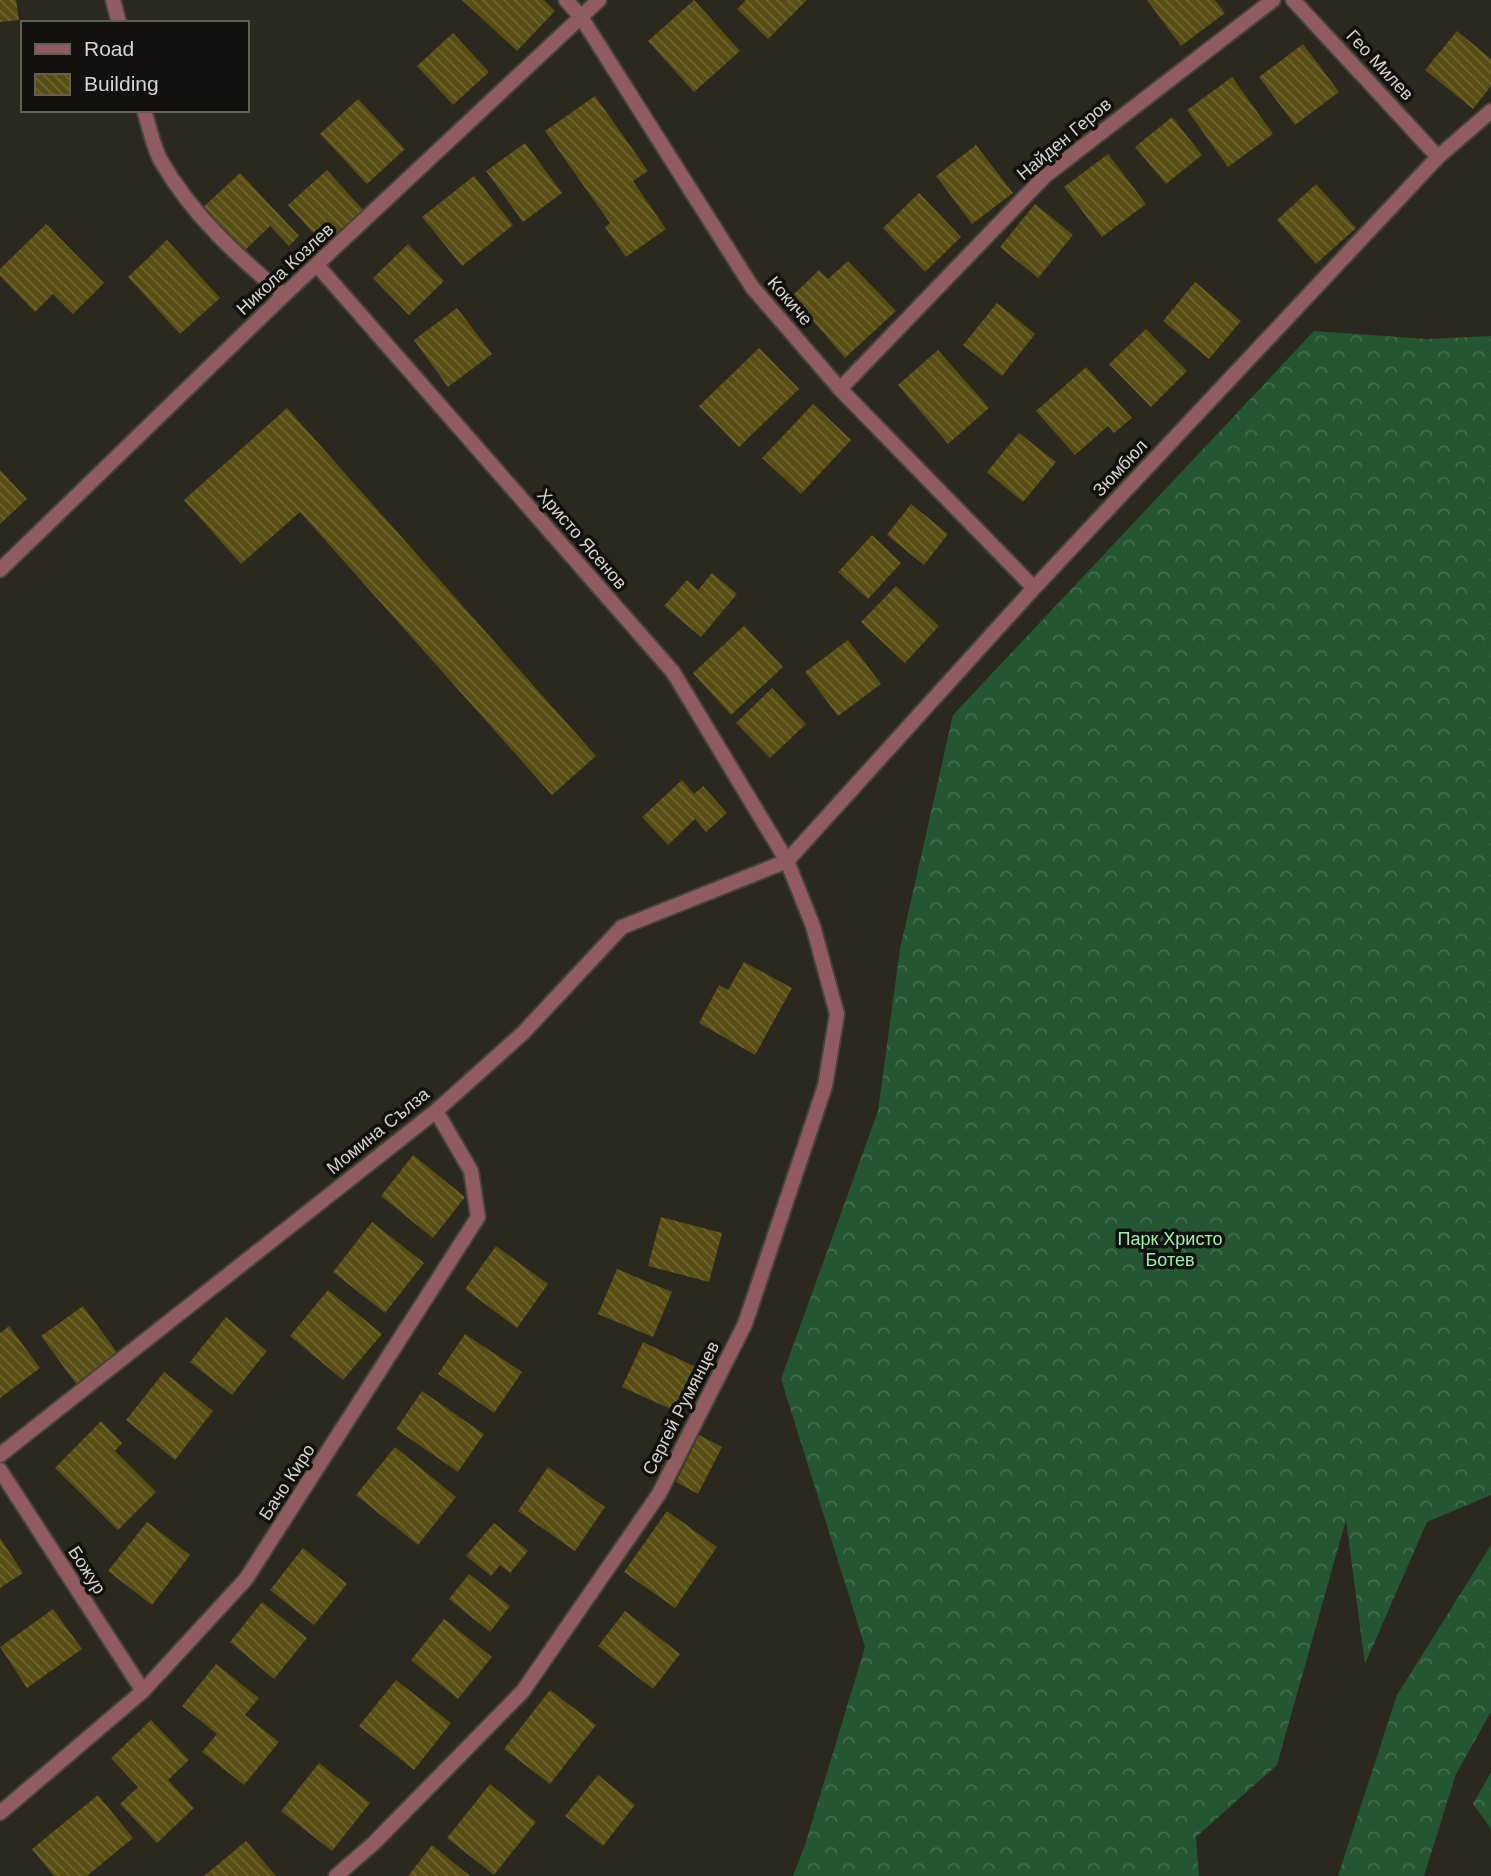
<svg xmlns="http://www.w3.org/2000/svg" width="1491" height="1876" font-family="Helvetica,sans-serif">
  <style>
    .forest { fill: url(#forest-crowns) }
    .building { fill: url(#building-back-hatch) }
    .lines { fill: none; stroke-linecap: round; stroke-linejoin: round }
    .minor-casing { stroke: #45443b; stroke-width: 18 }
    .minor { stroke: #915c60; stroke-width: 14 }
    .labels { text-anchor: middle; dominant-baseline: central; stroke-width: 7; stroke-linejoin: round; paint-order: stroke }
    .street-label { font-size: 18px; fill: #d5d4ce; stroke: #12110d }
    .park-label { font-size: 18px; fill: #99f1ad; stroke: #12110d }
  </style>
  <defs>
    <pattern id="forest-crowns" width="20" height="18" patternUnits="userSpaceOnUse" patternTransform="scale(1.75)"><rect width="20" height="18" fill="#245632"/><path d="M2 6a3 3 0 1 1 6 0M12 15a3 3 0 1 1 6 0" fill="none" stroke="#436d4e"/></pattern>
    <pattern id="building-back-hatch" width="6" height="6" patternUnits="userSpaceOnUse" patternTransform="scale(1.75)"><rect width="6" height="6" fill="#584d12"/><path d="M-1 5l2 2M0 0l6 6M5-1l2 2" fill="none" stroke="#6f6633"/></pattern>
  </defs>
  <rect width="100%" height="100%" fill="#2a281f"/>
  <path class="forest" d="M1314 331 1427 339 1491 336V1495L1427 1522 1365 1664 1346 1520 1277 1765 1196 1837 1199 1876H793L805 1845 865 1647 781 1379 878 1111 900 949 953 715Z
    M1491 1545V1712L1456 1774 1424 1876H1338L1397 1695Z
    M1491 1772V1829L1473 1804Z"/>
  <path class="building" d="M0 0H16L19 20 0 22Z
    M462 0H544L555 11 517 51Z
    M694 0 740 51 694 92 648 41Z
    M746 0H807L768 39 737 9Z
    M1147 0H1215L1225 13 1181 46Z
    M1457 31 1491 59V86L1473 109 1425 70Z
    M453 33 489 72 453 105 417 66Z
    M1303 44 1339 92 1295 125 1259 77Z
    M1232 77 1273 134 1228 167 1187 110Z
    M595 96 648 171 633 181 666 229 626 257 605 227 610 223 545 131Z
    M358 99 405 149 367 184 320 134Z
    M1172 117 1202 155 1166 184 1135 147Z
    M525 143 562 193 523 222 486 171Z
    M976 145 1013 193 972 224 936 176Z
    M1108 154 1146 204 1102 237 1064 187Z
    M327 170 363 210 324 245 288 205Z
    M240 173 299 236 289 246 270 226 240 255 199 211Z
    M474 176 513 225 462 266 422 217Z
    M1316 184 1356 228 1316 264 1277 220Z
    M919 193 961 237 925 272 883 228Z
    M1035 204 1073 235 1038 278 1000 247Z
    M46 224 104 283 73 314 53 294 35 312 0 276V269Z
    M167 240 220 298 180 334 128 277Z
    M408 244 444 281 409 315 373 278Z
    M848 261 896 311 845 358 792 296 819 270 828 279Z
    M1195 282 1241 321 1209 359 1163 321Z
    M997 303 1035 334 1002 376 963 345Z
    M457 308 492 354 448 387 414 340Z
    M1146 329 1187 371 1151 407 1109 364Z
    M759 348 799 389 739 447 699 406Z
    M938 350 989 408 948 444 898 385Z
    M1086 367 1132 418 1114 433 1108 426 1075 455 1036 411Z
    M813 404 851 440 801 494 762 458Z
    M287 408 596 756 552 795 300 512 241 564 184 500Z
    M1019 433 1056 462 1023 502 987 472Z
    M0 470 27 499 0 524Z
    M911 504 948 534 924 565 887 535Z
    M872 535 901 563 868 599 838 572Z
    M712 573 737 594 701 637 664 606 687 580 698 590Z
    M896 586 939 626 905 663 861 622Z
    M744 626 783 667 731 715 693 673Z
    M848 640 881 684 838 716 805 672Z
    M772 688 806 724 770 758 736 723Z
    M682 780 694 794 703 786 727 813 706 832 695 819 668 845 642 817Z
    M744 962 792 988 755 1055 699 1023 719 985 728 990Z
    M413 1155 465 1197 433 1238 381 1196Z
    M661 1217 722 1233 709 1282 648 1266Z
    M372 1222 424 1263 385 1313 333 1272Z
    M496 1246 548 1284 517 1328 465 1289Z
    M617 1269 672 1292 653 1337 598 1314Z
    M328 1290 382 1334 343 1380 290 1336Z
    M83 1306 119 1355 77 1385 41 1336Z
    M226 1317 267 1351 232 1395 190 1362Z
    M9 1326 40 1368 0 1398V1333Z
    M465 1334 522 1372 494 1413 438 1374Z
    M643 1342 696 1367 675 1411 622 1387Z
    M164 1372 213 1411 175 1460 126 1420Z
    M422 1391 484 1434 458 1472 396 1429Z
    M101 1421 122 1443 115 1451 156 1492 118 1530 55 1468Z
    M699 1435 722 1447 698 1494 676 1482Z
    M395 1447 456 1497 418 1545 356 1495Z
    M548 1467 605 1507 575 1551 518 1511Z
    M667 1511 717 1547 675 1608 624 1572Z
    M147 1522 190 1555 152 1605 108 1571Z
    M494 1523 528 1551 510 1573 500 1565 491 1576 466 1556Z
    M0 1538 23 1573 0 1588Z
    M303 1548 347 1584 314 1625 270 1590Z
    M469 1574 510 1606 490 1632 449 1599Z
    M262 1602 307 1638 274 1679 230 1642Z
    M53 1609 82 1649 27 1688 0 1647Z
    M625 1611 680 1654 653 1689 598 1646Z
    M444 1619 492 1657 458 1699 411 1660Z
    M216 1664 259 1698 245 1715 279 1742 244 1785 202 1752 217 1734 182 1706Z
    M396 1680 451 1723 414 1770 359 1726Z
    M550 1690 596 1725 550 1784 504 1749Z
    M151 1720 189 1760 168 1780 194 1808 157 1843 120 1804 138 1787 111 1758Z
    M319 1763 370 1803 332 1851 281 1811Z
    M598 1775 635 1805 603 1846 565 1816Z
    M490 1784 536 1822 494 1875 447 1838Z
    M98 1795 133 1838 87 1876H54L32 1849Z
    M246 1841 276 1876H204Z
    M432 1845 470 1876H408Z"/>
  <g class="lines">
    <defs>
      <path id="minor" d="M113 0 119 23
        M566 0 581 17 752 287 840 389 1034 588
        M1293 0 1438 157
        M144 110C149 126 153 146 161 161 192 215 237 256 284 295
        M317 265 673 672 787 861 813 926 837 1014 825 1086 745 1324 659 1494 523 1691 374 1843 336 1876
        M840 389 1045 176 1273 0
        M0 570 284 295 599 0
        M0 1455 436 1111 523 1033 622 927 787 861 1034 588 1438 157 1491 111
        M0 1470 143 1691
        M0 1813 143 1691 246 1579 478 1217 471 1171 436 1111"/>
    </defs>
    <use href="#minor" class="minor-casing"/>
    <use href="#minor" class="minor"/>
  </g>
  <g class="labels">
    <g class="street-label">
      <text transform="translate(1380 65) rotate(47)">Гео Милев</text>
      <text transform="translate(1064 139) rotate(-40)">Найден Геров</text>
      <text transform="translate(285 269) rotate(-43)">Никола Козлев</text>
      <text transform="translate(790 301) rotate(49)">Кокиче</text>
      <text transform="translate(1120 468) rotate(-47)">Зюмбюл</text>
      <text transform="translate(582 539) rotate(49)">Христо Ясенов</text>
      <text transform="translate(378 1131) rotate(-39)">Момина Сълза</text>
      <text transform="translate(681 1408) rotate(-63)">Сергей Румянцев</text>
      <text transform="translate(287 1482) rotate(-57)">Бачо Киро</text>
      <text transform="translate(87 1570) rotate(57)">Божур</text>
    </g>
    <g class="park-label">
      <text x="1170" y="1239">Парк Христо<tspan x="1170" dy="21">Ботев</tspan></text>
    </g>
  </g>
  <rect x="21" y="21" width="228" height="91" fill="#12110d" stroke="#605f5a" stroke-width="2"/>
  <rect x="35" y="44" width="35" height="10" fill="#915c60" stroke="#605f5a" stroke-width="2"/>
  <text x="84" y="56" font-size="21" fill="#d5d4ce">Road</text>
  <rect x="35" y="74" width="35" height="21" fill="url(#building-back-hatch)" stroke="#605f5a" stroke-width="2"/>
  <text x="84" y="91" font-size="21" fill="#d5d4ce">Building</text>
</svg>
